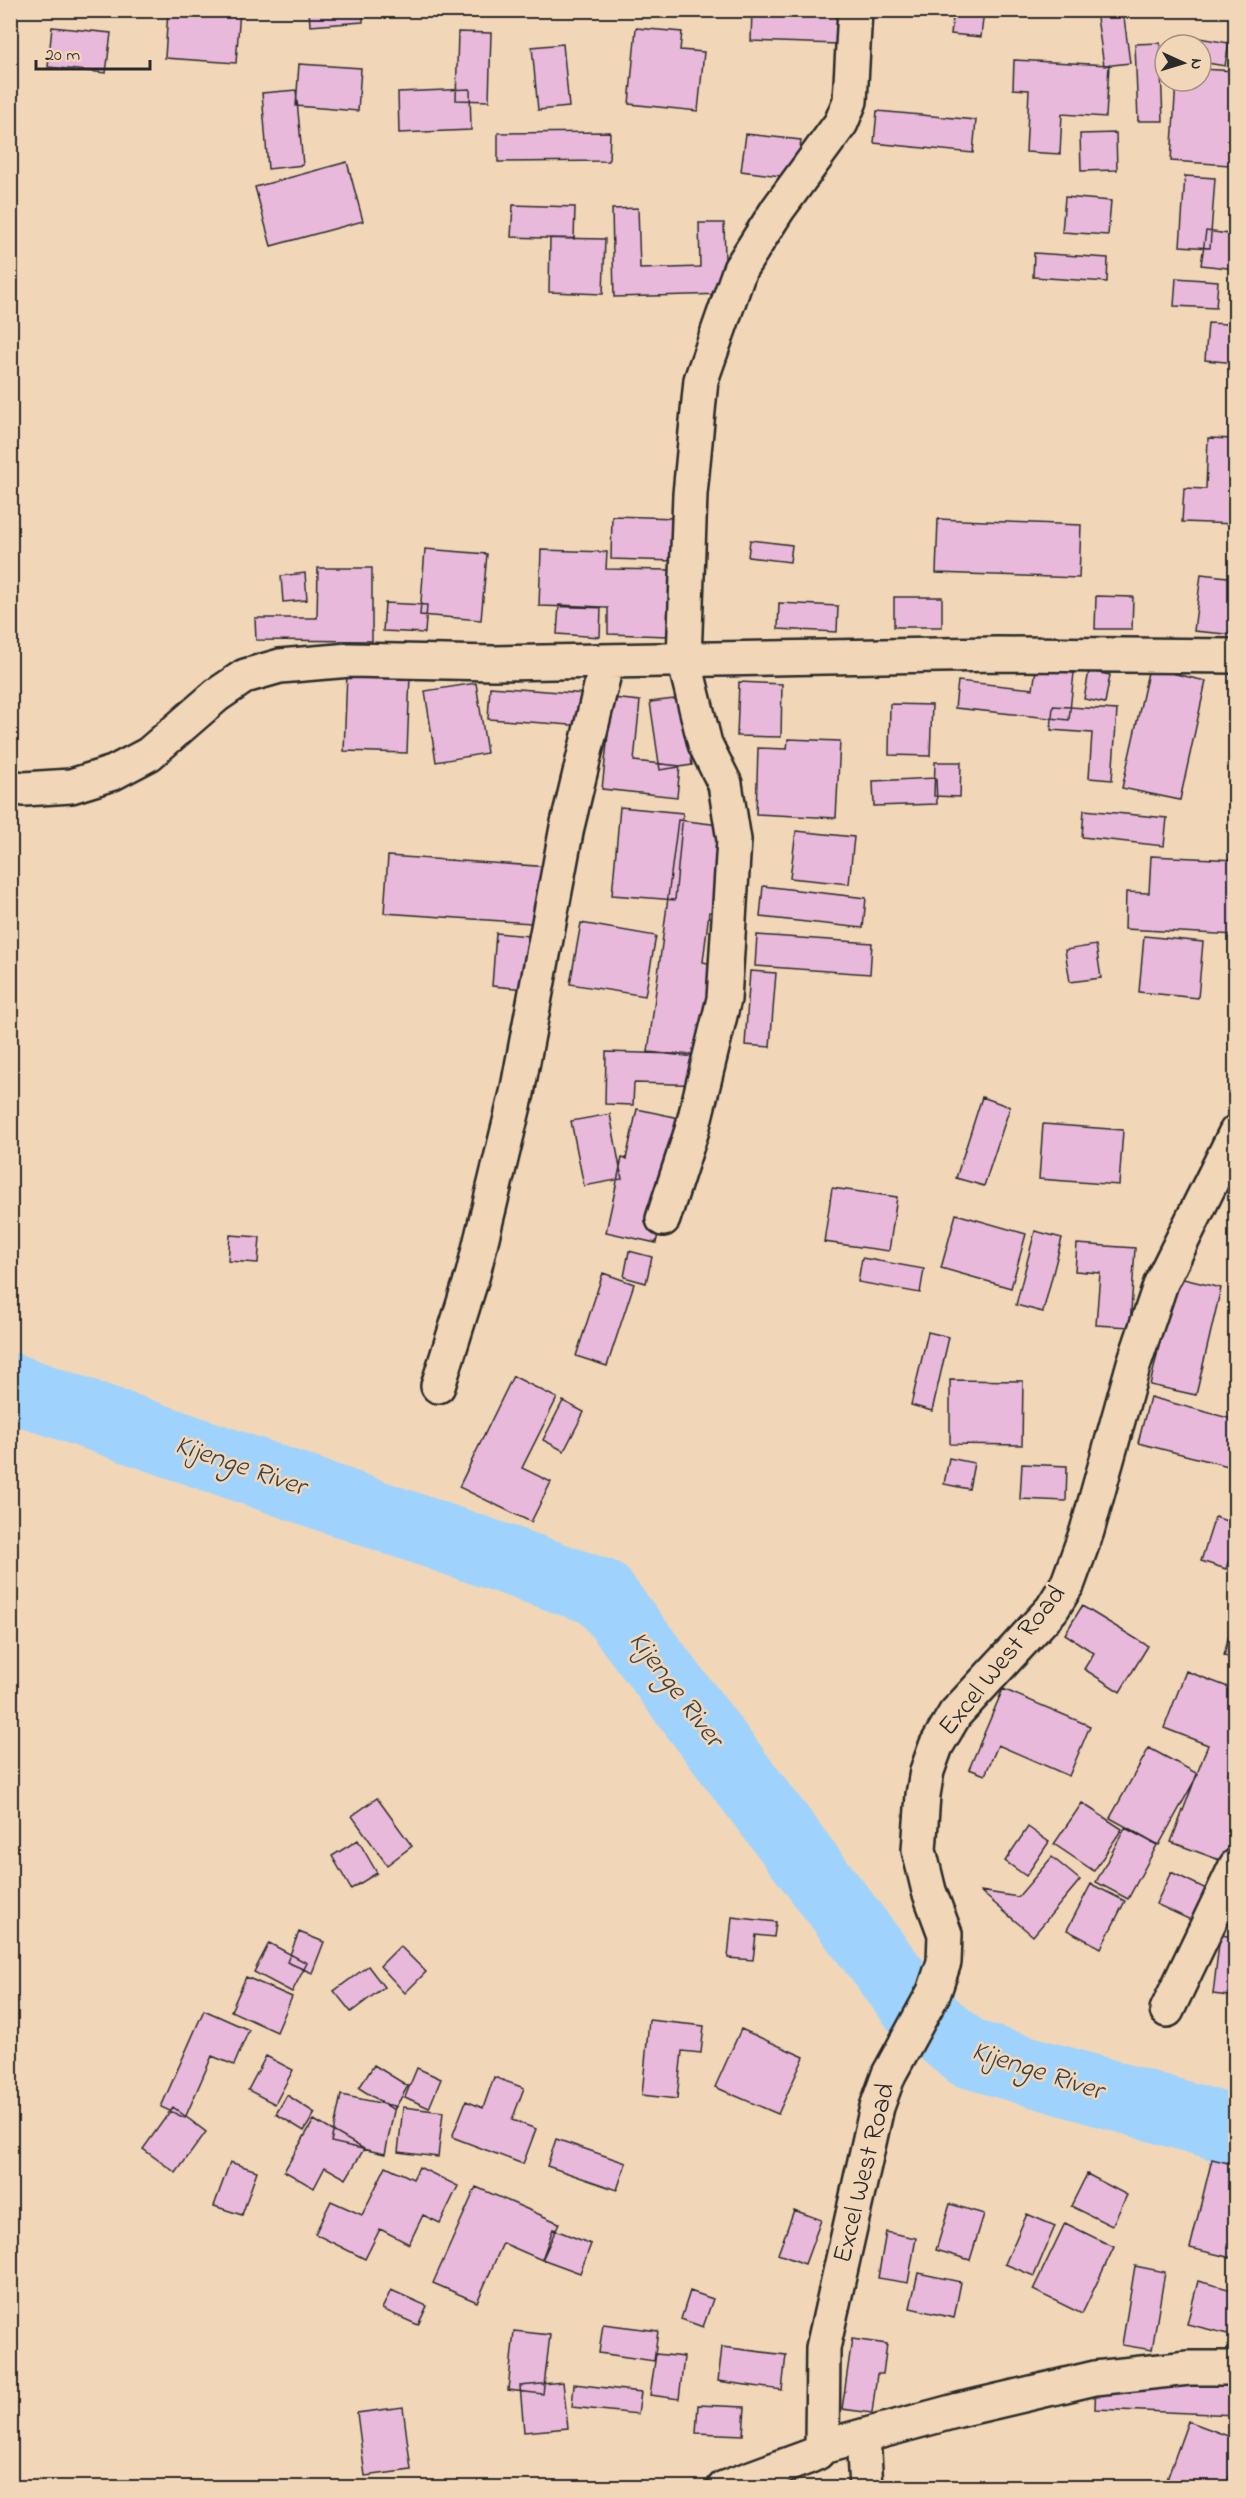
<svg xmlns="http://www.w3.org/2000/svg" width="1246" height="2498" font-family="'Indie Flower',sans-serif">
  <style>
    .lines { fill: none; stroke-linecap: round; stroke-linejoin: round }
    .river { stroke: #9fd3fd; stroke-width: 69 }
    .building { fill: #e9b9db; stroke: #2b2b2b; stroke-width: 1.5 }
    .street-casing { stroke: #2b2b2b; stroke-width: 38 }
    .street { stroke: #f1d7b8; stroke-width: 33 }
    .labels { text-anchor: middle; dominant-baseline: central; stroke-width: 5; stroke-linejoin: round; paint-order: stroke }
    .street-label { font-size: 27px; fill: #2b2b2b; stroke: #f1d7b8 }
    .water-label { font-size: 28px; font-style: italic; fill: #3c444a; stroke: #f1d7b8 }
  </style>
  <rect width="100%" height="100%" fill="#f1d7b8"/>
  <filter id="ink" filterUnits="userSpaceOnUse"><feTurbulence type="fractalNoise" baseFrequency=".0167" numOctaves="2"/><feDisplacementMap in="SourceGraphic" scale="12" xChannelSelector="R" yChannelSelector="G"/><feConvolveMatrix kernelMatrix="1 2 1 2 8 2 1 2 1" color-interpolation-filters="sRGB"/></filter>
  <g filter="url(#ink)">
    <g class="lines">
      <path class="river" d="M10 1387 602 1593 918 2011 967 2053 1236 2131"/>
    </g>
    <path class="building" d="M168 10H240L236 63 165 58Z
      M309 10H363V22L310 26Z
      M752 10H839L838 44 751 41Z
      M884 10H921V14Z
      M954 10H984L981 37 951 34Z
      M1123 10 1130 63 1104 66 1096 11Z
      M52 27 111 33 106 73 48 67Z
      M636 28 682 32 680 50 704 52 698 111 629 104Z
      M458 32 491 33 489 101 456 100Z
      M1181 35 1229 43 1225 66 1201 62V45H1179Z
      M1160 43 1163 121H1138L1135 44Z
      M563 44 569 107 538 110 532 47Z
      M1014 60 1109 65 1106 117 1062 114 1060 154 1026 152 1029 90 1013 89Z
      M299 64 361 68 358 111 296 106Z
      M1201 69 1236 71V128H1232L1230 165 1171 161 1176 81H1201Z
      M470 89 471 130 399 133 398 92Z
      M296 90 303 165 268 169 262 93Z
      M877 111 976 120 973 153 874 143Z
      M610 132 609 161 498 162V133Z
      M1116 133 1117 170 1081 171 1080 134Z
      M746 134 801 140 796 178 741 171Z
      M347 162 363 221 271 246 255 187Z
      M1185 176 1215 178 1210 248 1180 246Z
      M1065 197 1111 201 1108 235 1062 232Z
      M513 205 575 207 574 239 511 237Z
      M638 208 640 269 700 267 699 223H724L726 294 614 297 612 209Z
      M1206 231 1236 235V269L1201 265Z
      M550 238 605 239 603 294 549 292Z
      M1034 253 1108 258 1107 282 1033 277Z
      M1232 272H1236V363L1205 360 1208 323 1227 324Z
      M1176 278 1218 281 1216 308 1174 306Z
      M1208 438 1236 439V524L1182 522 1184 488 1206 489Z
      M612 516 677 518 675 561 611 559Z
      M938 519 1081 525 1079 578 936 573Z
      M750 540 792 545 790 562 748 557Z
      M425 549 487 554 481 620 420 615Z
      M541 550 607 552 606 569 670 570 668 636 608 634V608L539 606Z
      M318 568H372V641L256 640 255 618H317Z
      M305 573 307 600 283 602 281 576Z
      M1201 574 1236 578V635L1194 631Z
      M1096 596 1133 597 1132 629H1095Z
      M894 597H942V627H894Z
      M385 603 427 605 425 633 383 631Z
      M779 603 838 606 837 632 778 629Z
      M559 605 601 607 600 637 557 634Z
      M1149 668 1206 681 1180 800 1122 788Z
      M1036 669 1074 673 1069 720 955 708 958 681 1033 689Z
      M1089 671 1110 675 1105 703 1084 699Z
      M347 673 410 675 407 753 344 751Z
      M739 682 782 684 781 737 737 736Z
      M476 683 487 753 436 762 425 691Z
      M490 687 587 694 585 726 488 719Z
      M612 698 640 701 634 761 680 766 677 797 602 789Z
      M682 698 692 765 660 770 650 702Z
      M890 704 932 705 930 756 889 755Z
      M1053 706 1117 710 1112 780 1089 778 1092 733 1051 730Z
      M788 739 840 741 836 818 756 814 758 748 787 749Z
      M935 762H961L960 797 934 796Z
      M936 778 937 804 874 806 873 781Z
      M620 807 683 813 675 900 612 895Z
      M1084 810 1167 818 1164 846 1082 837Z
      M678 820 728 826 717 913 709 912 703 962 716 965 705 1058 648 1052Z
      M796 831 854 837 849 884 790 878Z
      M388 856 551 867 547 924 384 913Z
      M1151 856 1236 860V935L1125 929 1126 892 1149 893Z
      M763 886 866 898 863 928 760 917Z
      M581 923 656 936 645 996 570 984Z
      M496 933 542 937 537 990 492 986Z
      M757 935 872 943 870 974 755 966Z
      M1144 936 1203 942 1198 998 1139 992Z
      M1096 945 1101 978 1070 982 1065 950Z
      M750 971 776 973 770 1047 745 1045Z
      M606 1052 712 1055V1085L634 1083 633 1105 605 1104Z
      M982 1097 1010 1107 984 1186 956 1178Z
      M637 1109 684 1119 656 1243 606 1232 622 1158 626 1159Z
      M610 1114 622 1179 584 1186 571 1121Z
      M1043 1124 1123 1130 1119 1185 1039 1179Z
      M832 1188 897 1197 889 1251 824 1242Z
      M956 1214 1026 1234 1011 1288 941 1268Z
      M1035 1231 1062 1238 1043 1312 1016 1305Z
      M230 1235 260 1237 258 1263 228 1261Z
      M1077 1244 1135 1248 1130 1327 1096 1325 1100 1273 1075 1271Z
      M629 1251 652 1257 646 1283 624 1277Z
      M862 1258 924 1269 920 1293 858 1282Z
      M603 1273 634 1284 607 1366 576 1356Z
      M1175 1277 1221 1288 1196 1395 1150 1385Z
      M928 1332 949 1337 932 1411 911 1405Z
      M513 1376 557 1398 522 1468 551 1482 531 1522 459 1487Z
      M950 1380 1023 1381 1022 1445 950 1444Z
      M1150 1397 1236 1420V1468L1138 1443Z
      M563 1401 584 1412 564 1451 543 1440Z
      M949 1458 974 1463 969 1489 944 1484Z
      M1022 1464 1067 1466 1066 1501 1020 1499Z
      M1236 1486V1523L1228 1521Z
      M1215 1517 1236 1524V1538L1226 1569 1201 1561Z
      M1236 1604V1659L1224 1656Z
      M1082 1606 1148 1646 1120 1692 1084 1669 1094 1653 1065 1634Z
      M1186 1671 1236 1690V1755L1227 1777 1236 1780V1858L1233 1865 1171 1842 1208 1745 1164 1728Z
      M1003 1689 1090 1726 1069 1776 998 1745 985 1775 969 1769Z
      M1149 1748 1198 1774 1159 1845 1110 1818Z
      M377 1798 412 1846 387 1865 352 1816Z
      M1082 1803 1122 1829 1094 1871 1054 1844Z
      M1028 1827 1049 1842 1026 1876 1005 1861Z
      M1125 1828 1157 1845 1128 1899 1096 1882Z
      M358 1840 377 1873 351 1889 332 1856Z
      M1052 1857 1080 1880 1033 1936 980 1891 1018 1897Z
      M1171 1872 1223 1897 1208 1928 1156 1904Z
      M1091 1884 1125 1901 1101 1948 1067 1930Z
      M732 1917 776 1922 774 1937 756 1935 753 1960 728 1958Z
      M299 1932 324 1942 312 1973 287 1962Z
      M1220 1935 1236 1937V1997L1213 1994Z
      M269 1943 307 1963 292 1992 254 1972Z
      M400 1946 426 1972 405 1993 380 1966Z
      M368 1966 384 1987 351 2012 334 1991Z
      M246 1977 292 1997 277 2032 231 2011Z
      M204 2010 249 2030 234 2065 212 2056 185 2118 161 2107Z
      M649 2020 704 2026 701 2053 682 2051 677 2099 642 2095Z
      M741 2029 804 2057 778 2114 715 2087Z
      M266 2056 293 2070 275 2104 248 2090Z
      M374 2065 408 2086 394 2110 359 2088Z
      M417 2068 441 2079 429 2108 405 2097Z
      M494 2077 524 2088 512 2120 536 2129 523 2164 452 2137 466 2101 483 2108Z
      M287 2095 315 2113 304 2131 276 2114Z
      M341 2095 395 2106 385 2154 331 2142Z
      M173 2107 206 2132 176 2173 143 2149Z
      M403 2107 443 2112 438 2157 398 2152Z
      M314 2120 364 2149 346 2179 325 2167 314 2188 284 2171Z
      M556 2139 626 2163 617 2190 547 2166Z
      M1212 2159 1236 2165V2259L1190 2248Z
      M230 2162 257 2171 242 2215 214 2206Z
      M386 2166 413 2179 419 2167 458 2186 440 2223 423 2215 409 2244 380 2229 365 2259 315 2234 331 2201 362 2215Z
      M1087 2174 1127 2195 1112 2226 1071 2206Z
      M476 2187 559 2223 542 2260 503 2243 477 2302 433 2283Z
      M950 2204 984 2214 970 2260 936 2250Z
      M794 2210 821 2220 805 2264 778 2254Z
      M1027 2214 1055 2226 1034 2276 1005 2264Z
      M1065 2223 1114 2247 1082 2314 1033 2290Z
      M553 2229 591 2244 580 2273 542 2259Z
      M886 2232 916 2238 908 2283 878 2278Z
      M1135 2266 1165 2272 1152 2350 1122 2345Z
      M918 2273 961 2282 954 2318 910 2308Z
      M1198 2281 1236 2291V2336L1187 2324Z
      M391 2290 427 2306 418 2325 382 2309Z
      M690 2291 713 2299 703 2327 681 2319Z
      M603 2324 658 2331 654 2361 599 2353Z
      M514 2331 550 2335 543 2394 508 2390Z
      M852 2339 887 2344 883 2374H877L872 2413 842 2409Z
      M722 2347 786 2355 782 2390 718 2381Z
      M656 2354 684 2357 679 2399 650 2395Z
      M1096 2380 1236 2386V2415L1095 2409Z
      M563 2382 568 2428 524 2432 520 2386Z
      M574 2384 641 2392 638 2414 572 2407Z
      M698 2405 745 2407 743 2435 696 2433Z
      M403 2407 411 2470 365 2476 357 2413Z
      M1188 2421 1236 2439V2460L1225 2488H1164Z"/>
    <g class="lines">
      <defs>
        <path id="street" d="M10 787 24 789 71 786 113 773 149 754 217 695 245 676 280 666 350 660 494 663 997 654 1236 656
          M663 1219 692 1130 724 999 734 840 725 784 705 744 684 659 690 494 701 380 740 269 778 209 841 123 850 101 855 10
          M438 1386 473 1274 517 1093 567 827 607 661
          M1167 2010 1236 1866
          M863 2436 866 2488
          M822 2447 959 2410 1095 2378 1189 2368H1236
          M724 2488 808 2457 817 2453 822 2447 823 2348 877 2107 889 2074 934 1992 944 1962 945 1934 929 1891 919 1850 923 1795 927 1771 936 1746 955 1714 1052 1609 1068 1583 1087 1531 1134 1363 1161 1283 1236 1132"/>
      </defs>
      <use href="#street" class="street-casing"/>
      <use href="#street" class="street"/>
    </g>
  </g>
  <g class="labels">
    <g class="street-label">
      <text transform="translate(1003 1661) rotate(-51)">Excel West Road</text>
      <text transform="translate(865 2173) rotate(-76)">Excel West Road</text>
    </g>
    <g class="water-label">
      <text transform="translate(240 1467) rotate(19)">Kijenge River</text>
      <text transform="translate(675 1690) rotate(53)">Kijenge River</text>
      <text transform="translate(1037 2072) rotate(18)">Kijenge River</text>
    </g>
  </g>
  <rect width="1246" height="2498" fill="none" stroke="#f1d7b8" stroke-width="36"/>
  <rect x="18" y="18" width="1210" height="2462" fill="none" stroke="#2b2b2b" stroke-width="2" filter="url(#ink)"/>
  <g transform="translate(1183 63) rotate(94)"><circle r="28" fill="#f1d7b8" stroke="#a29280" stroke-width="1.5"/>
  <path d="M0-4.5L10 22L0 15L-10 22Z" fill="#2b2b2b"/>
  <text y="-9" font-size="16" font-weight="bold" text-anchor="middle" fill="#2b2b2b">N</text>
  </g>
  <path d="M36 60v9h114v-9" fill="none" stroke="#2b2b2b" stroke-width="3"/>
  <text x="45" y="60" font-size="18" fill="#2b2b2b" stroke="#f1d7b8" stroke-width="4.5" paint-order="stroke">20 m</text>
</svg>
